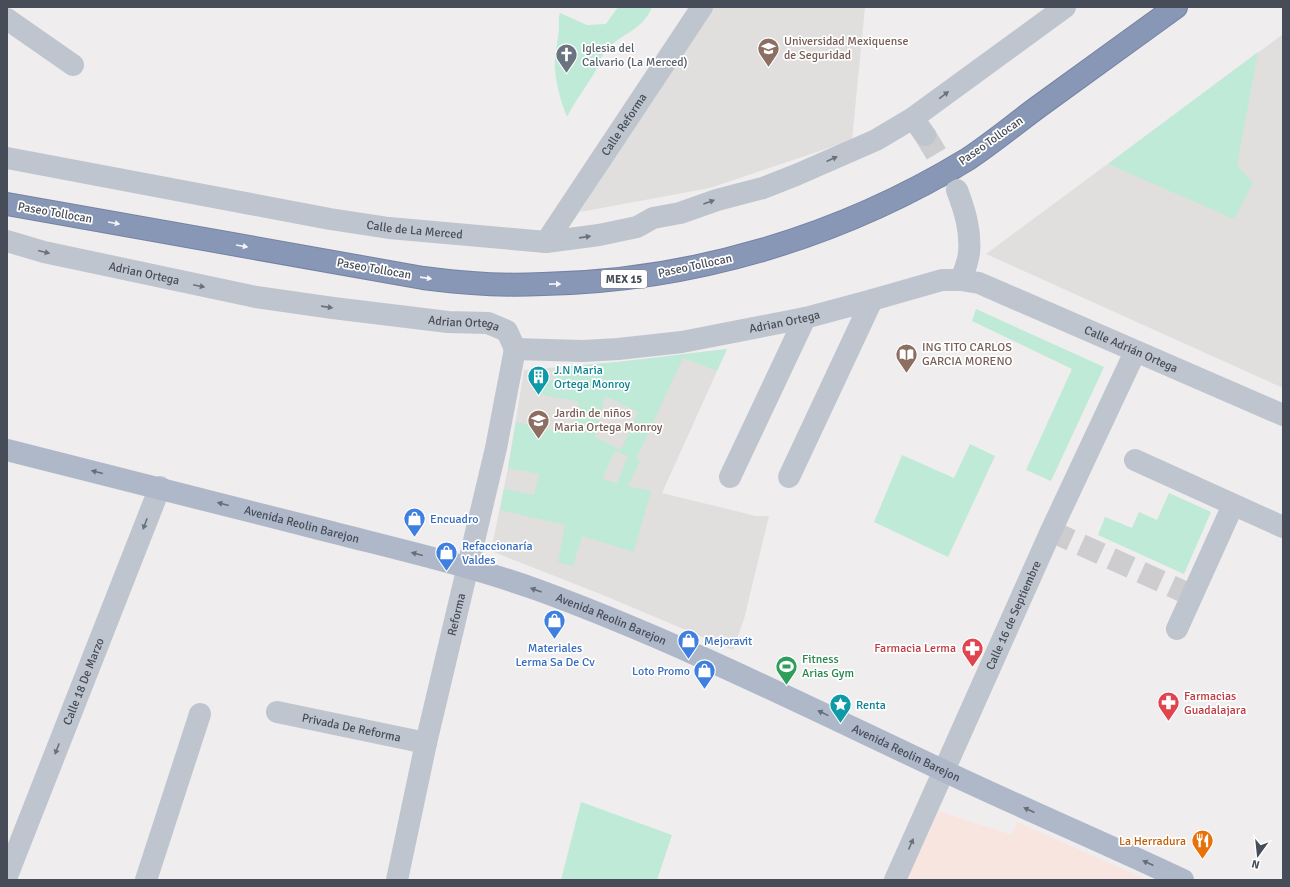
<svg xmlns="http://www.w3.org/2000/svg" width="1290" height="887" font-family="Signika,sans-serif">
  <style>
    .education { fill: #e0dfde }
    .medical { fill: #f8e5df }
    .green { fill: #bfead7; fill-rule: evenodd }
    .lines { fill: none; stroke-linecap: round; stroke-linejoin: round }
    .minor-tunnel { stroke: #cdcdcf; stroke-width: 22; stroke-dasharray: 22 11; stroke-linecap: butt }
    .highway-casing { stroke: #7482a3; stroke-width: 24 }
    .minor { stroke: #bfc5ce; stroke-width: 22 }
    .major { stroke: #afb8c9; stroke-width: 22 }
    .highway { stroke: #8997b7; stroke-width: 22 }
    .oneway { fill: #6b717b }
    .oneway2 { fill: #f3f5f8 }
    .oneway3 { fill: #666d7a }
    .labels { text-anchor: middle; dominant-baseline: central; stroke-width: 3.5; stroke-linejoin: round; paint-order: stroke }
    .shield { fill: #fff; stroke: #7e828a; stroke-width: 1 }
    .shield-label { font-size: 11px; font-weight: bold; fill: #474d58 }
    .education-label { font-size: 12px; fill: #785e54; stroke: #fff; text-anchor: start }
    .worship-label { font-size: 12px; fill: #5b616d; stroke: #fff; text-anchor: start }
    .street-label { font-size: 12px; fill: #474d58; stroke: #fff }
    .culture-label { font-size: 12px; fill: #0d838f; stroke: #fff; text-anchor: start }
    .shop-label { font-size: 12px; fill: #366cbe; stroke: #fff; text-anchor: start }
    .health-label { font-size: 12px; fill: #be3a42; stroke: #fff; text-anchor: end }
    .leisure-label { font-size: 12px; fill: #27864d; stroke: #fff; text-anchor: start }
    .food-label { font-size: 12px; fill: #c56008; stroke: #fff; text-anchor: end }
  </style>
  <rect width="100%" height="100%" fill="#efeded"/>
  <path class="education" d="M709 7H865L852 140 710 188 580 212Z
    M1283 34V388L986 254Z
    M727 349 662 493 756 516H769L744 619 733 650 603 595 491 551 508 468 524 370 618 362Z"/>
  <path class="medical" d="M938 811 1012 835 1017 822 1147 880H912L908 878Z"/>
  <path class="green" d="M618 7H652C642 32 619 33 604 53 600 58 598 66 595 72 586 87 575 101 567 117 561 102 556 84 555 69 554 55 558 42 559 28 559 23 558 19 560 13L587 25 606 24Z
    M1258 52 1237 165 1253 183 1234 219 1108 164Z
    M976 309 1104 367 1051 481 1026 470 1072 369 972 321Z
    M727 349 717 371 683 358 636 459 640 461 628 486 651 491 634 552 582 536 573 566 558 562 565 525 500 510 504 489 534 495 539 474 508 468 516 422 572 434 579 402 534 393 536 379 555 381 557 375 569 376 570 366 618 362ZM605 396 638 412 621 450 595 437ZM615 451 628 456 617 483 602 479Z
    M970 444 995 456 948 557 874 522 902 455 954 478Z
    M1169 493 1211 512 1184 574 1098 535 1105 517 1132 528 1139 512 1157 520Z
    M581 802 672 835 657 880H561Z"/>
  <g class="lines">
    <path class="minor-tunnel" d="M925 135 956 187
      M1051 531 1191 595"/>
    <defs>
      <path id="highway" d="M7 204 423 278C439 280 456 282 472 283 496 285 520 285 543 284 692 281 840 237 968 159 992 143 1015 124 1038 107 1084 74 1130 40 1176 7"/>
    </defs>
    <use href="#highway" class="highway-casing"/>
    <g class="minor">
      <path d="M7 19 73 65"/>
      <path d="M913 118 925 135"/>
      <path id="s1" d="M7 158 330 219 389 228 546 242 599 235 637 227 653 218 680 213 717 200 763 188 796 175 876 140 913 118 1065 7"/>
      <path d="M957 190C965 211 971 231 969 253 968 262 964 272 961 280"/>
      <path id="s2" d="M7 241 44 252 256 297 333 308 448 322 488 323 507 331 515 349"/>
      <path id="s3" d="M546 242 702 7"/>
      <path id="s4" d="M515 349 583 351 618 349 682 342 805 318 872 300 942 280H961L979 283 1283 415"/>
      <path d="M1135 460 1283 527"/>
      <path d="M730 477 805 318"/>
      <path d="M789 477 872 300"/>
      <path d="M1177 629 1233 505"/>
      <path id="s5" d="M277 712 426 743"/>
      <path id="s6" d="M7 876 160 487"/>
      <path d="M146 880 200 714"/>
      <path id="s7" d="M397 880 426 743 496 448 515 349"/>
      <path id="s8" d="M895 880 1051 531 1135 352"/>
    </g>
    <path class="major" id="s9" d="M7 450C115 477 223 504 331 532 401 550 471 566 538 590 677 641 808 707 942 770 1022 808 1103 842 1183 880"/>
    <use href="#highway" class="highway"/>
  </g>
  <defs><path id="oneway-solid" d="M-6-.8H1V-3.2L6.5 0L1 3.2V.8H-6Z"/></defs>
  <g class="oneway">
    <use href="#oneway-solid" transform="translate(944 95) rotate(-37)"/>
    <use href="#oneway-solid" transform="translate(832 159) rotate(-24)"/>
    <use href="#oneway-solid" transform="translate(709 202) rotate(-20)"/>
    <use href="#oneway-solid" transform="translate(585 237) rotate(-8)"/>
    <use href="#oneway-solid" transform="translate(44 252) rotate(14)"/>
    <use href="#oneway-solid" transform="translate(199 286) rotate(12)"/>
    <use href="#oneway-solid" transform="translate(327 307) rotate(8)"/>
    <use href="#oneway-solid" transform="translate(145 524) rotate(111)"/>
    <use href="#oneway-solid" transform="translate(57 749) rotate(111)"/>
    <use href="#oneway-solid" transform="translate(911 844) rotate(-66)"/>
  </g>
  <g class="oneway2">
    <use href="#oneway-solid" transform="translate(114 223) rotate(10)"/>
    <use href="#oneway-solid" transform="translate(242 246) rotate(10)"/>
    <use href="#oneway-solid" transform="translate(426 278) rotate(8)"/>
    <use href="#oneway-solid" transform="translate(555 284) rotate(-1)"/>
  </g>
  <g class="oneway3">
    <use href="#oneway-solid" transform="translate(97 472) rotate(-166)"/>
    <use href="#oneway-solid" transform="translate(223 504) rotate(-165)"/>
    <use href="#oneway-solid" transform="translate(417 554) rotate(-165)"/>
    <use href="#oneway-solid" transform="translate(536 590) rotate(-160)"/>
    <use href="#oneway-solid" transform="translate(823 713) rotate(-154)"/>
    <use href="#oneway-solid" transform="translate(1029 810) rotate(-156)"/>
    <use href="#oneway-solid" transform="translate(1148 863) rotate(-155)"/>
  </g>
  <defs>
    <symbol id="school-pin" viewBox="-11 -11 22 30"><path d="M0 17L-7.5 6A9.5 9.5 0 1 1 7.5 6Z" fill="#8d6e63" stroke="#fff"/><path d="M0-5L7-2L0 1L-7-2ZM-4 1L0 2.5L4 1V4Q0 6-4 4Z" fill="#fff"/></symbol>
    <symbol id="church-pin" viewBox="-11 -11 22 30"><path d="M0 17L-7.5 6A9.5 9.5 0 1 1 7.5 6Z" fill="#6b7280" stroke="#fff"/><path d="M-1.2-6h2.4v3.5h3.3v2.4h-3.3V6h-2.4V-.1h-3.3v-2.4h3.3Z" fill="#fff"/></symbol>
    <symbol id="library-pin" viewBox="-11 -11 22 30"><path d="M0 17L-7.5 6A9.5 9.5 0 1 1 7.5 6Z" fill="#8d6e63" stroke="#fff"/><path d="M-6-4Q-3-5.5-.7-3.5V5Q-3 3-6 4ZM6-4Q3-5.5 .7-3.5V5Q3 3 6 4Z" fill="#fff"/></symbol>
    <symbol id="building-pin" viewBox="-11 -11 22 30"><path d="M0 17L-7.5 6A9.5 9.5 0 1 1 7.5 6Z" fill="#0f9aa8" stroke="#fff"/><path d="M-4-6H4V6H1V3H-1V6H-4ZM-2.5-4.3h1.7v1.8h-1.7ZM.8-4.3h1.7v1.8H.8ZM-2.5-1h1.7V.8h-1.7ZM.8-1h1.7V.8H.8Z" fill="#fff"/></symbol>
    <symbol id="shop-pin" viewBox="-11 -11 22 30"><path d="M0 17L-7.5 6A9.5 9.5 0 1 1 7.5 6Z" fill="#3f7fe0" stroke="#fff"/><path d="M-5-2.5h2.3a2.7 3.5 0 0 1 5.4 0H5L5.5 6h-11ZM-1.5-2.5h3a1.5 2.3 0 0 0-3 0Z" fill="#fff"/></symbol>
    <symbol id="pharmacy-pin" viewBox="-11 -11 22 30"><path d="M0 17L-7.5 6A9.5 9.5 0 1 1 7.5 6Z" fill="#e0444e" stroke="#fff"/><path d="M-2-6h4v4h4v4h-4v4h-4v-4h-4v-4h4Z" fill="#fff"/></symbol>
    <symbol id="stadium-pin" viewBox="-11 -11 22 30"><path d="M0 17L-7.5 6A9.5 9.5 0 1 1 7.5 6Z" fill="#2e9e5b" stroke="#fff"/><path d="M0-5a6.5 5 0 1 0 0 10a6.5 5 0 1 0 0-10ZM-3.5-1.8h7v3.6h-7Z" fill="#fff"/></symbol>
    <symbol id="sight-pin" viewBox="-11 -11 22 30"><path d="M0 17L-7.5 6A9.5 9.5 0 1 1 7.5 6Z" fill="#0f9aa8" stroke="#fff"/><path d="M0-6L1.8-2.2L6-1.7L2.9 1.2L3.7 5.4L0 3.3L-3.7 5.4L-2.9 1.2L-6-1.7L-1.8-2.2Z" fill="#fff"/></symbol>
    <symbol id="restaurant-pin" viewBox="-11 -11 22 30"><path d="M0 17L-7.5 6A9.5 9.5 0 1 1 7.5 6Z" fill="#e8710a" stroke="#fff"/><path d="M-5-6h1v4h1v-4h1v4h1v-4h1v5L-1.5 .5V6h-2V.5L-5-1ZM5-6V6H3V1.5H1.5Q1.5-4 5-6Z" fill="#fff"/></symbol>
  </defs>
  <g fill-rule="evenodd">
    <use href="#school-pin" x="756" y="36" width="25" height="34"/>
    <use href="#church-pin" x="554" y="42" width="25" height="34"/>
    <use href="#library-pin" x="894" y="342" width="25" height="34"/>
    <use href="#building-pin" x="526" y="364" width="25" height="34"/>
    <use href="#school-pin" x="526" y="408" width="25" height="34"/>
    <use href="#shop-pin" x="402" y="506" width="25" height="34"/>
    <use href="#shop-pin" x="434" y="540" width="25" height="34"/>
    <use href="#shop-pin" x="542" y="608" width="25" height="34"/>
    <use href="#shop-pin" x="676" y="628" width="25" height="34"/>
    <use href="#pharmacy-pin" x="960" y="636" width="25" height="34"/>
    <use href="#stadium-pin" x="774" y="654" width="25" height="34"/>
    <use href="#shop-pin" x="692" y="658" width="25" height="34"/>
    <use href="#pharmacy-pin" x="1156" y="690" width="25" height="34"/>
    <use href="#sight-pin" x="828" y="692" width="25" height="34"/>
    <use href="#restaurant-pin" x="1190" y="828" width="25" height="34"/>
  </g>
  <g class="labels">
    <rect class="shield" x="601" y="270" width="46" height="18" rx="3"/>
    <g class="shield-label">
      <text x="624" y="279">MEX 15</text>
    </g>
    <g class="education-label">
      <text x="784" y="41">Universidad Mexiquense<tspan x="784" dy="14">de Seguridad</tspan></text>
      <text x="922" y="347">ING TITO CARLOS<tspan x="922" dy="14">GARCIA MORENO</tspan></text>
      <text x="554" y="413">Jardin de niños<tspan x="554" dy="14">Maria Ortega Monroy</tspan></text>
    </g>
    <g class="worship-label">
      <text x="582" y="48">Iglesia del<tspan x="582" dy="14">Calvario (La Merced)</tspan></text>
    </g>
    <g class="street-label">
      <text stroke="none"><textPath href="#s3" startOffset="141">Calle Reforma</textPath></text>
      <text transform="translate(991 141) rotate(-35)">Paseo Tollocan</text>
      <text transform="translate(55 213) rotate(10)">Paseo Tollocan</text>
      <text stroke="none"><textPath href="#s1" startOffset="414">Calle de La Merced</textPath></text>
      <text transform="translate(695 266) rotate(-12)">Paseo Tollocan</text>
      <text transform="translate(374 269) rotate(10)">Paseo Tollocan</text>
      <text stroke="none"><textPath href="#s2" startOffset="141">Adrian Ortega</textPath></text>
      <text stroke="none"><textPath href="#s4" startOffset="272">Adrian Ortega</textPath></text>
      <text stroke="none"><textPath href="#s2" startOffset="465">Adrian Ortega</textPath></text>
      <text stroke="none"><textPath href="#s4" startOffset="638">Calle Adrián Ortega</textPath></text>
      <text stroke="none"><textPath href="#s9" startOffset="304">Avenida Reolin Barejon</textPath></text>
      <text stroke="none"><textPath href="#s7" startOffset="272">Reforma</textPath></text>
      <text stroke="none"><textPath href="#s8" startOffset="290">Calle 16 de Septiembre</textPath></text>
      <text stroke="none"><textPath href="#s9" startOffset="628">Avenida Reolin Barejon</textPath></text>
      <text stroke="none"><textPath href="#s6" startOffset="209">Calle 18 De Marzo</textPath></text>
      <text stroke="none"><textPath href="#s5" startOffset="76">Privada De Reforma</textPath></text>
      <text stroke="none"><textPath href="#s9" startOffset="952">Avenida Reolin Barejon</textPath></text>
    </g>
    <g class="culture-label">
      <text x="554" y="370">J.N Maria<tspan x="554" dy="14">Ortega Monroy</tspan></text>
      <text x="856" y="705">Renta</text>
    </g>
    <g class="shop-label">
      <text x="430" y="519">Encuadro</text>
      <text x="462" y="546">Refaccionaría<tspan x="462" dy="14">Valdes</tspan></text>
      <text x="704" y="641">Mejoravit</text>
      <text x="555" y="648" text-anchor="middle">Materiales<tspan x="555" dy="14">Lerma Sa De Cv</tspan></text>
      <text x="690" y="671" text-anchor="end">Loto Promo</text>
    </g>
    <g class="health-label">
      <text x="956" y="648">Farmacia Lerma</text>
      <text x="1184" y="696" text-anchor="start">Farmacias<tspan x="1184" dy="14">Guadalajara</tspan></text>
    </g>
    <g class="leisure-label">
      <text x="802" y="659">Fitness<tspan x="802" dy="14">Arias Gym</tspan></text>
    </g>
    <g class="food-label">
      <text x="1186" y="841">La Herradura</text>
    </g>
  </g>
  <rect width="1290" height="887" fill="none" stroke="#474d58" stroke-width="16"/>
  <g transform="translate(1258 855) rotate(195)" stroke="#ffffff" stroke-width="3" paint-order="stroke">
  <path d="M0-3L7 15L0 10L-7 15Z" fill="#474d58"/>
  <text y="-6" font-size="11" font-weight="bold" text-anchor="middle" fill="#474d58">N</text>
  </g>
</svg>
